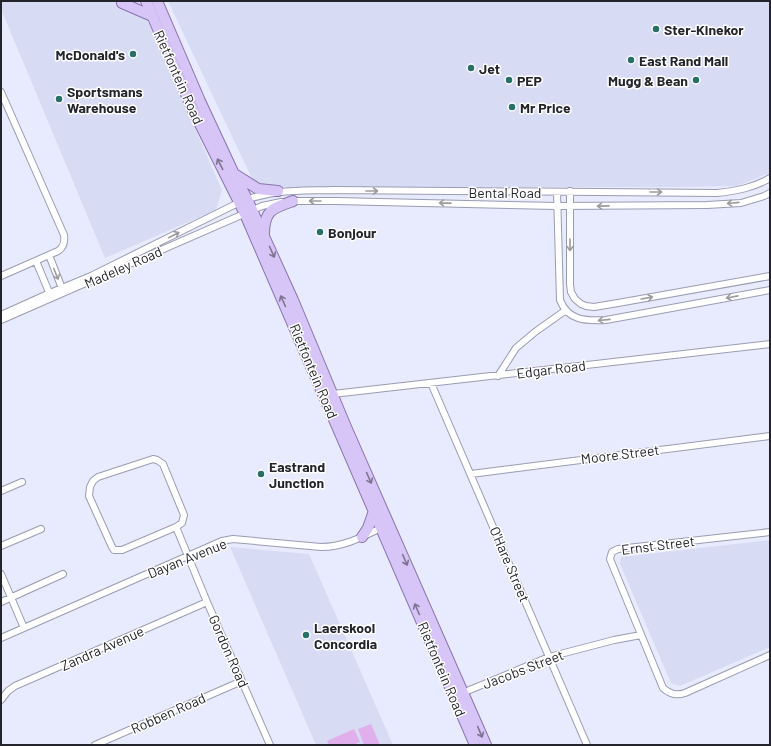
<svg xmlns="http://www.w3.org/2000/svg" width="771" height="746" font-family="Barlow,sans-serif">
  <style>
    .built { fill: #d8dbf4 }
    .garden { fill: #e2afed }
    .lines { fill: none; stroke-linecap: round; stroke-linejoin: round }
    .street-casing { stroke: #9a9cb2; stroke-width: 8 }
    .primary-casing { stroke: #8874ac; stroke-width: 12 }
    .street { stroke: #fff; stroke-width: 6 }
    .primary { stroke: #d8c5f7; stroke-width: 10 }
    .oneway { stroke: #7e7492 }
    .oneway2 { stroke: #9c9ca0 }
    .poi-dot { fill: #276f68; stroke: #fff; stroke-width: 1.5 }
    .labels { text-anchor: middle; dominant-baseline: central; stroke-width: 3; stroke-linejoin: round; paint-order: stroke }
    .poi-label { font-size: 14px; font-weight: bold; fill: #23242c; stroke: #fff; text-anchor: start }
    .street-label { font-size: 14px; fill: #23242c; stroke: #fff }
  </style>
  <rect width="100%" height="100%" fill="#e8eafd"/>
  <path class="built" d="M1 1H139L222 190 216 210 105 258 1 9Z
    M168 1H770V173L737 186 678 187H256Z
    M770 540V647L680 686 671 683 620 564 621 557Z
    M230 547 309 554 393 745H316Z"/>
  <path class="garden" d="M371 724 380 745H364L358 729Z
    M354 729 360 742 353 745H329L327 741Z"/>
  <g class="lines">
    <defs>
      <path id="street" d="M1 92 64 235C65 242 64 247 58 251L1 276
        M570 191V284L571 292 575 299 581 304 586 306 594 307 618 303 770 276
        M557 192 560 300C568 321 586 321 606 320L770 290
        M290 201H336L557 206 707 205 741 203 764 196 770 193
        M49 255 63 291
        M36 261 51 297
        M1 315 50 293 91 276 240 202C273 189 298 191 333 190L717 193C736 191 753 188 770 178
        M1 320 262 206 281 202
        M498 376 516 348 535 332 566 310
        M431 383 587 745
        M333 394 770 344
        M153 459 157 460 163 464 184 515 182 523 176 527 122 550H114L112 547 89 496 90 487 93 481 98 477Z
        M471 474 770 436
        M1 491 22 482
        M176 527 207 602 270 745
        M770 532 618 549 612 552 610 559 663 688C670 694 676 696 685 693L770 655
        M1 546 41 529
        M1 574 24 628
        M1 602 63 574
        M1 638 222 541 233 539 321 547C344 547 362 537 383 527
        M460 694 549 657 614 640 641 635
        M1 700 8 691 15 686 207 602
        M95 745 242 681"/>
      <path id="primary" d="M146 1 191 106 245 214 475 745
        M157 1 200 101 234 174 247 199 293 300 346 427 486 745
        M122 3 152 16
        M236 175 258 189 278 191
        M264 234C264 210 273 208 293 201
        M362 537 368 528 374 511"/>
    </defs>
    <use href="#street" class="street-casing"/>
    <use href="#primary" class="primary-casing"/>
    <use href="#street" class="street"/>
    <use href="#primary" class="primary"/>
  </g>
  <defs><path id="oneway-shaft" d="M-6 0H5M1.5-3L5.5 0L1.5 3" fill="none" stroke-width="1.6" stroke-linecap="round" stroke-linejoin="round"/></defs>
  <g class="oneway">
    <use href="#oneway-shaft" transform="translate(220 164) rotate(-117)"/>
    <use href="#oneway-shaft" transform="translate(272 252) rotate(66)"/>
    <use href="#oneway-shaft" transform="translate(283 301) rotate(-114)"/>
    <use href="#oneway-shaft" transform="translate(369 478) rotate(66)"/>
    <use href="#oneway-shaft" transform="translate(405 560) rotate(67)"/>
    <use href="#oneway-shaft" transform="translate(417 609) rotate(-114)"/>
    <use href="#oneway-shaft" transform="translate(480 732) rotate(67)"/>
  </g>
  <g class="oneway2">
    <use href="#oneway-shaft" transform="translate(372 191)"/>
    <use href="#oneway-shaft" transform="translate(656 192)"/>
    <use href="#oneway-shaft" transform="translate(315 201) rotate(-180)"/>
    <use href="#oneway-shaft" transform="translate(445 203) rotate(-179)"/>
    <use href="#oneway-shaft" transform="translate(733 203) rotate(174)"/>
    <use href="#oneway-shaft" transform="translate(603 206) rotate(179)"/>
    <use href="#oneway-shaft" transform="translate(174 235) rotate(-27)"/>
    <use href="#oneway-shaft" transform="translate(570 245) rotate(90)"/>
    <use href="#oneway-shaft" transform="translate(56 274) rotate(68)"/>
    <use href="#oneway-shaft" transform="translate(732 297) rotate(169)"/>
    <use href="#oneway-shaft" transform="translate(647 298) rotate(-10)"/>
    <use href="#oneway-shaft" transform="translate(604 320) rotate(174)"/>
  </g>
  <g class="poi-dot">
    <circle cx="656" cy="29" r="4"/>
    <circle cx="133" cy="54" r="4"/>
    <circle cx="631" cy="60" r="4"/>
    <circle cx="471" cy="68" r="4"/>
    <circle cx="509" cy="80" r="4"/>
    <circle cx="696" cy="80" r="4"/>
    <circle cx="59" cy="99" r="4"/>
    <circle cx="512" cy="107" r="4"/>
    <circle cx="320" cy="232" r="4"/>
    <circle cx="261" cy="474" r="4"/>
    <circle cx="306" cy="635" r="4"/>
  </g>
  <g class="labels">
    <g class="poi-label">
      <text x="664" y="29">Ster-Kinekor</text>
      <text x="125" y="54" text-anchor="end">McDonald's</text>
      <text x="639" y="60">East Rand Mall</text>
      <text x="479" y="68">Jet</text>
      <text x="517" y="80">PEP</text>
      <text x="688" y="80" text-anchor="end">Mugg &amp; Bean</text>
      <text x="67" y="91">Sportsmans<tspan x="67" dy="16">Warehouse</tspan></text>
      <text x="520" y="107">Mr Price</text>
      <text x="328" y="232">Bonjour</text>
      <text x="269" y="466">Eastrand<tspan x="269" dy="16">Junction</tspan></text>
      <text x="314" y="627">Laerskool<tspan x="314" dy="16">Concordia</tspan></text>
    </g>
    <g class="street-label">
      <text transform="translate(179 77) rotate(66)">Rietfontein Road</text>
      <text x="505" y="192">Bental Road</text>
      <text transform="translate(123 267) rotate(-24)">Madeley Road</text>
      <text transform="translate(551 369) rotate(-7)">Edgar Road</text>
      <text transform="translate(314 371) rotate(67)">Rietfontein Road</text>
      <text transform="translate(620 454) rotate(-7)">Moore Street</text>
      <text transform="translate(658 545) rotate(-7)">Ernst Street</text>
      <text transform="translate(187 558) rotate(-22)">Dayan Avenue</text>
      <text transform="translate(510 564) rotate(67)">O'Hare Street</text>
      <text transform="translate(102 648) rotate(-24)">Zandra Avenue</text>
      <text transform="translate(229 651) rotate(66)">Gordon Road</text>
      <text transform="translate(442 669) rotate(67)">Rietfontein Road</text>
      <text transform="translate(523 669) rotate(-21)">Jacobs Street</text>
      <text transform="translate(168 713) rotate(-24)">Robben Road</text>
    </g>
  </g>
  <rect width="771" height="746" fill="none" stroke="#23242c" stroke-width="4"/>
</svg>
